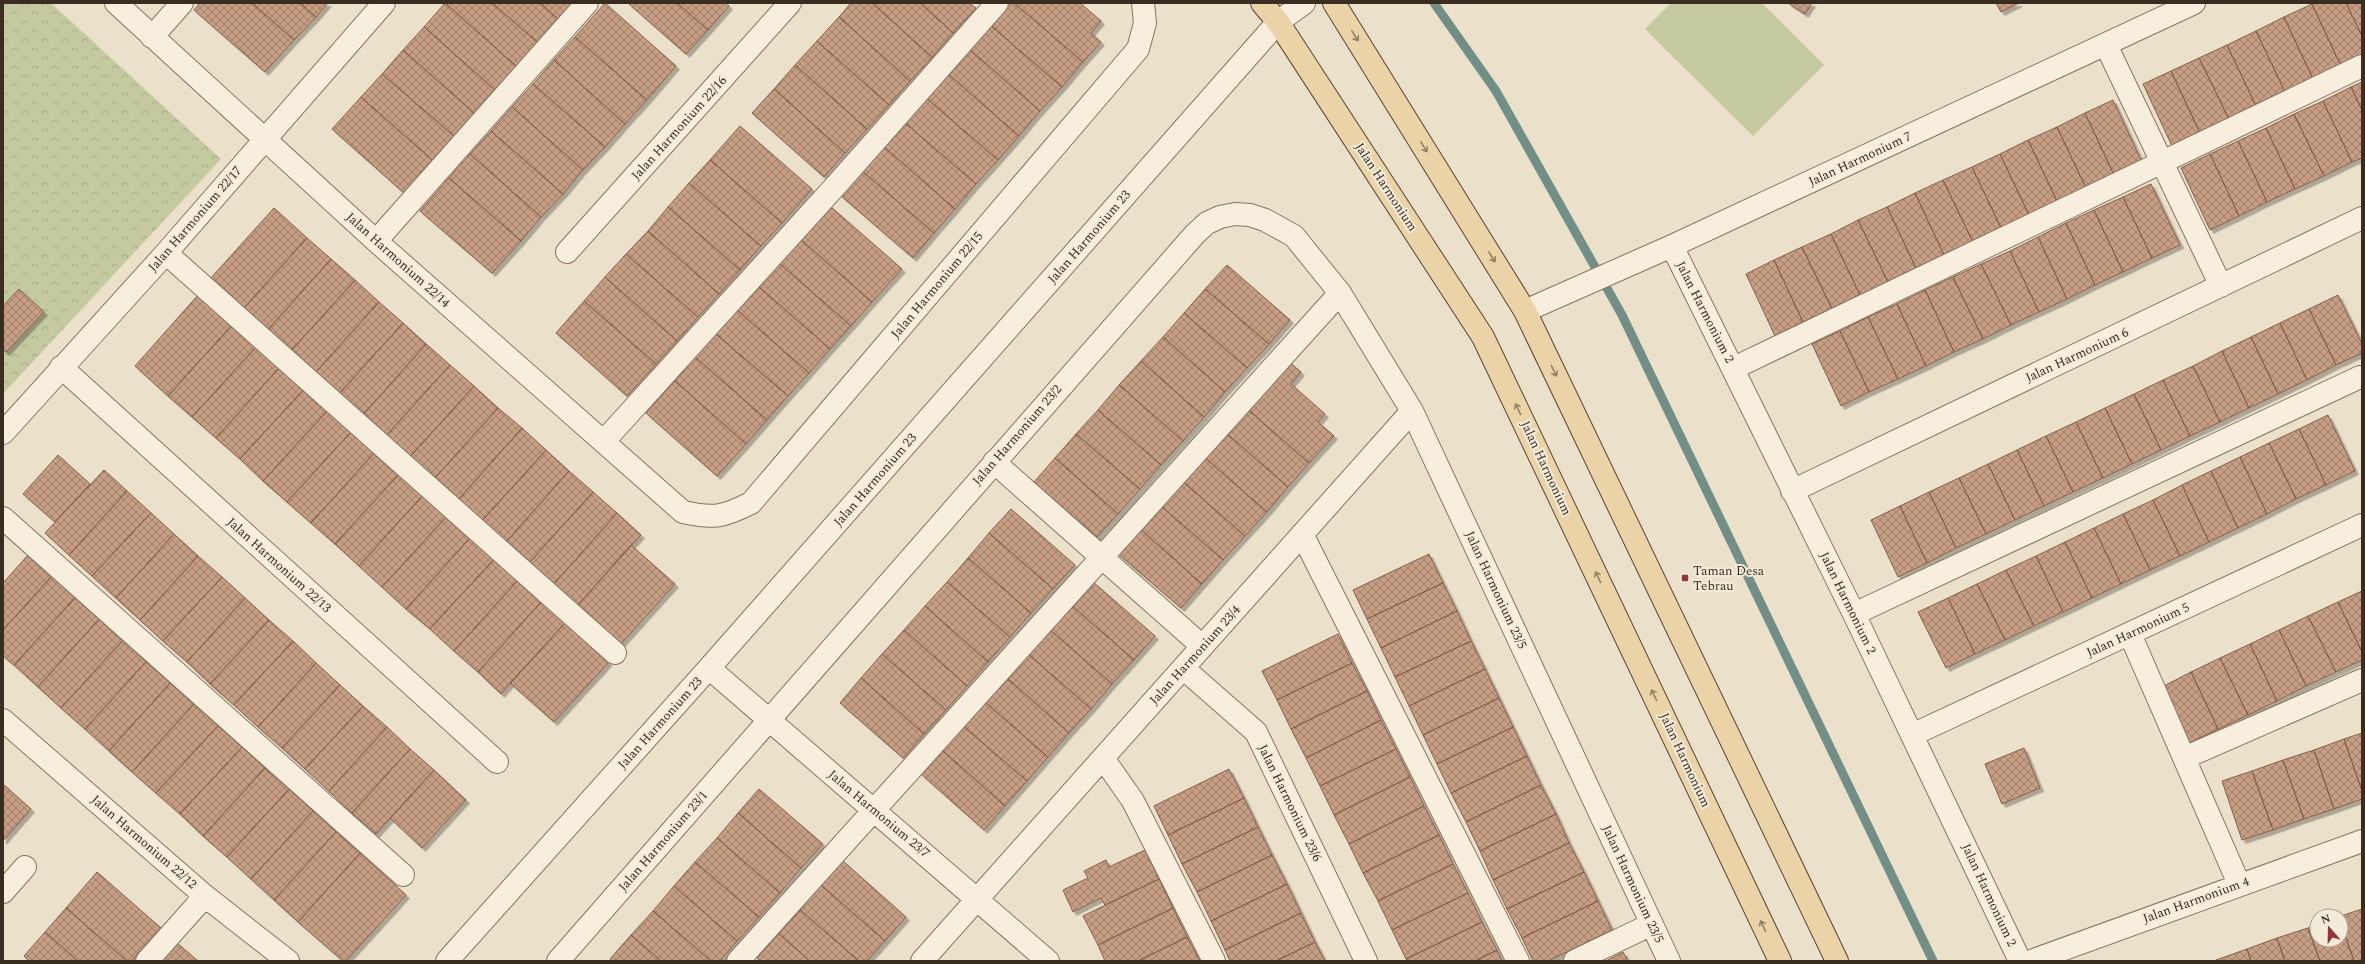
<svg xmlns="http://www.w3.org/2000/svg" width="2365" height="964" font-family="Spectral,serif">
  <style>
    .grass { fill: #c5c99f }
    .forest { fill: url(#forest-crowns) }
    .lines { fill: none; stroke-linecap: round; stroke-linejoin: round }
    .stream { stroke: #728f87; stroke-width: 9 }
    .building { fill: url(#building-cross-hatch); stroke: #845e48; filter: url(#shadow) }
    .minor-casing { stroke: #877460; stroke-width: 24 }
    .major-casing { stroke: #564334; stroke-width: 24 }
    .minor { stroke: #f7eede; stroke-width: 22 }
    .major { stroke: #ead3a7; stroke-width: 22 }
    .oneway { stroke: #928064 }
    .poi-dot { fill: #913539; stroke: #f3ebda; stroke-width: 1.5 }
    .labels { text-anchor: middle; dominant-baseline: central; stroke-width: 4; stroke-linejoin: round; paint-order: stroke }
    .street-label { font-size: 13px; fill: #392d22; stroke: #f3ebda }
    .poi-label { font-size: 13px; fill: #392d22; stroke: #f3ebda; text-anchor: start }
  </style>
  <defs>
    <pattern id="forest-crowns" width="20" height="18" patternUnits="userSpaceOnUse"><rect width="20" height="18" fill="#c5c99f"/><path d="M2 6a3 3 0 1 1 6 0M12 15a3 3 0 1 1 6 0" fill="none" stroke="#aaad89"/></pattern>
    <pattern id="building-cross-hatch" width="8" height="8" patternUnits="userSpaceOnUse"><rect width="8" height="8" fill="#c69e84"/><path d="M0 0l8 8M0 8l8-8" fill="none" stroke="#a2816c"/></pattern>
    <filter id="shadow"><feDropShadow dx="3.5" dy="3.5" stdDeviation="0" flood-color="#0004"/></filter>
  </defs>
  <rect width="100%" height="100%" fill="#ebe1cb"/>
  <path class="grass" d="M1671 3H1762L1824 65 1753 136 1645 29Z"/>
  <path class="forest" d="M3 3H51L221 159 3 394Z"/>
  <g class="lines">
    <path class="stream" d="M1434 3 1496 91 1622 315 1933 961"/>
  </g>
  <path class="building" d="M200 3H252L294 40 265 72 194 10Z
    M252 3H300L316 17 294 40Z
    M300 3H328L316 17Z
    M445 3H492L537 42 516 66Z
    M445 3 516 66 495 90 424 27Z
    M492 3H540L558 19 537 42Z
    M540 3H572L558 19Z
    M605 3 676 66 647 100 575 37Z
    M628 3H677L708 30 686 54Z
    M677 3H726L729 6 708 30Z
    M851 3H872L932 57 910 81 839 17Z
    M872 3H920L953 33 932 57Z
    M920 3H969L976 8 953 33Z
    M1008 3H1014L1083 62 1062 87 989 24Z
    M1014 3H1080L1101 21 1091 33 1101 42 1083 62Z
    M1788 3H1812L1805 14Z
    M1996 3H2019L2001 12Z
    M2315 3H2346L2362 36V56L2341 66 2312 4Z
    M2346 3H2362V36Z
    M2312 4 2341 66 2313 79 2284 17Z
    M839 17 910 81 889 105 817 41Z
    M2284 17 2313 79 2285 92 2256 31Z
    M989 24 1062 87 1040 111 968 48Z
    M424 27 495 90 474 113 403 50Z
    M2256 31 2285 92 2256 106 2227 45Z
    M575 37 647 100 625 124 554 60Z
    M817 41 889 105 867 129 795 65Z
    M2227 45 2256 106 2229 119 2199 58Z
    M968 48 1040 111 1019 136 947 73Z
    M403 50 474 113 454 136 382 74Z
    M2199 58 2229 119 2200 133 2171 71Z
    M554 60 625 124 605 147 533 84Z
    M795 65 867 129 845 153 774 89Z
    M2171 71 2200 133 2172 146 2143 84Z
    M947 73 1019 136 998 160 925 97Z
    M382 74 454 136 432 160 361 97Z
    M2362 82V110L2351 87Z
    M533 84 605 147 583 170 512 107Z
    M2351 87 2362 110V158L2352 162 2323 101Z
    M774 89 845 153 824 177 752 113Z
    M361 97 432 160 404 193 332 129Z
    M925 97 998 160 976 184 904 122Z
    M2113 100 2142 162 2114 175 2085 113Z
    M2323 101 2352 162 2324 176 2294 114Z
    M512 107 583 170 563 194 491 131Z
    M2085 113 2114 175 2086 188 2057 127Z
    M2294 114 2324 176 2295 189 2266 128Z
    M904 122 976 184 955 209 883 146Z
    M740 126 812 189 782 223 710 160Z
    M2057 127 2086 188 2057 201 2028 140Z
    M2266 128 2295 189 2267 202 2238 141Z
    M491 131 563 194 541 217 470 154Z
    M2028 140 2057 201 2029 215 2000 154Z
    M2238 141 2267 202 2239 216 2210 154Z
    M883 146 955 209 934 233 861 170Z
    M470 154 541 217 521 241 449 178Z
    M2000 154 2029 215 2001 228 1972 167Z
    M2210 154 2239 216 2210 230 2181 168Z
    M710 160 782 223 761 246 689 183Z
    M1972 167 2001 228 1973 242 1943 180Z
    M861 170 934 233 913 258 840 195Z
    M449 178 521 241 492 273 420 211Z
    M1943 180 1973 242 1944 255 1915 193Z
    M689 183 761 246 740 270 668 207Z
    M2151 184 2180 245 2152 258 2123 197Z
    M1915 193 1944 255 1916 268 1887 207Z
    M2123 197 2152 258 2123 272 2094 210Z
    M830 206 902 269 872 302 800 239Z
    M668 207 740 270 719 294 648 231Z
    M1887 207 1916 268 1888 282 1858 220Z
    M274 208 307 238 243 309 210 279Z
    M2094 210 2123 272 2095 285 2066 223Z
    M1858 220 1888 282 1860 295 1831 234Z
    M2066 223 2095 285 2067 299 2038 237Z
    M648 231 719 294 698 317 626 254Z
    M1831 234 1860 295 1832 309 1802 247Z
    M2038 237 2067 299 2039 312 2010 251Z
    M307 238 331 259 267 331 243 309Z
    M800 239 872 302 851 326 779 263Z
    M1802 247 1832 309 1803 322 1774 260Z
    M2010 251 2039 312 2011 325 1981 264Z
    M626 254 698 317 677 341 605 277Z
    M331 259 355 280 291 351 267 331Z
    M1774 260 1803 322 1775 336 1746 274Z
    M779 263 851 326 830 349 758 286Z
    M1981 264 2011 325 1983 339 1953 277Z
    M1227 265 1290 320 1269 344 1205 289Z
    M605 277 677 341 656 364 584 301Z
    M1953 277 1983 339 1954 352 1925 290Z
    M355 280 379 302 315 373 291 351Z
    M758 286 830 349 809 373 737 310Z
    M19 289 44 312 6 352 3 350V306Z
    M1205 289 1269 344 1247 368 1184 313Z
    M1925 290 1954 352 1926 366 1897 304Z
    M199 294 232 325 168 396 135 366Z
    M2338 295 2362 344V353L2336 365 2309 309Z
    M584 301 656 364 627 396 556 333Z
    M379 302 403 323 339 394 315 373Z
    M1897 304 1926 366 1898 379 1868 317Z
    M2309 309 2336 365 2307 380 2280 323Z
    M737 310 809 373 788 396 716 334Z
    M1184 313 1247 368 1225 392 1163 337Z
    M1868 317 1898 379 1869 392 1840 331Z
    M403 323 426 344 363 415 339 394Z
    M2280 323 2307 380 2278 394 2251 337Z
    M232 325 257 346 192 417 168 396Z
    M1840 331 1869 392 1841 406 1812 344Z
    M716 334 788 396 767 420 695 357Z
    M1163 337 1225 392 1204 417 1141 361Z
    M2251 337 2278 394 2249 408 2222 351Z
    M426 344 450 365 386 436 363 415Z
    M257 346 280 367 216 438 192 417Z
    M2222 351 2249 408 2220 422 2193 366Z
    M695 357 767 420 746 444 675 381Z
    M1141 361 1204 417 1183 441 1119 385Z
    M1288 361 1301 372 1291 384 1325 414 1318 422 1334 436 1309 463 1246 408Z
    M450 365 474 386 410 457 386 436Z
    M2193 366 2220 422 2190 436 2163 380Z
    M280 367 304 389 240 459 216 438Z
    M2163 380 2190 436 2161 450 2134 394Z
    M675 381 746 444 717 476 646 413Z
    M1119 385 1183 441 1161 465 1098 410Z
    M474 386 498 408 434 479 410 457Z
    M304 389 328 410 263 481 240 459Z
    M2134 394 2161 450 2132 464 2105 408Z
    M498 408 522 428 458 500 434 479Z
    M1246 408 1309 463 1288 487 1225 432Z
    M2105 408 2132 464 2103 478 2076 422Z
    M328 410 352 431 287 502 263 481Z
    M1098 410 1161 465 1140 489 1076 434Z
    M2328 415 2355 471 2326 485 2299 429Z
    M2076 422 2103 478 2073 492 2046 436Z
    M522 428 546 450 482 521 458 500Z
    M2299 429 2326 485 2296 499 2269 443Z
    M352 431 375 452 311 523 287 502Z
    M1225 432 1288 487 1267 512 1203 456Z
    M1076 434 1140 489 1118 514 1055 458Z
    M2046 436 2073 492 2044 506 2017 450Z
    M2269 443 2296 499 2267 514 2240 457Z
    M546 450 569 471 506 542 482 521Z
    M2017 450 2044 506 2015 520 1988 464Z
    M375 452 399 474 335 544 311 523Z
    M58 455 90 484 55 522 23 494Z
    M1203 456 1267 512 1245 536 1182 481Z
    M2240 457 2267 514 2238 528 2211 471Z
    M1055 458 1118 514 1097 537 1034 482Z
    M1988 464 2015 520 1986 534 1959 478Z
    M104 470 127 491 69 555 45 533Z
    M569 471 593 492 529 563 506 542Z
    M2211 471 2238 528 2209 542 2182 485Z
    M399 474 423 495 359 566 335 544Z
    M1959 478 1986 534 1956 548 1929 492Z
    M1182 481 1245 536 1223 560 1160 505Z
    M2182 485 2209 542 2180 556 2153 500Z
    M127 491 151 513 92 576 69 555Z
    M593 492 617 513 553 585 529 563Z
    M1929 492 1956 548 1927 563 1900 506Z
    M423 495 447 516 382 587 359 566Z
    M2153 500 2180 556 2150 570 2123 514Z
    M1160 505 1223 560 1202 584 1139 528Z
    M1900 506 1927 563 1898 577 1871 520Z
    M1011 509 1075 565 1053 589 989 533Z
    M151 513 174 534 116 598 92 576Z
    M617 513 641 535 577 606 553 585Z
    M2123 514 2150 570 2121 584 2094 528Z
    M447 516 470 538 406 609 382 587Z
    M1139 528 1202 584 1181 608 1117 553Z
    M2094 528 2121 584 2092 598 2065 542Z
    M989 533 1053 589 1031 613 968 558Z
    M174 534 198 556 140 620 116 598Z
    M470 538 494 559 430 629 406 609Z
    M2065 542 2092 598 2063 612 2036 556Z
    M631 545 675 584 620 645 577 606Z
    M1429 554 1443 583 1367 619 1353 590Z
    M28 555 52 576 3 630V583Z
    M198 556 222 577 163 641 140 620Z
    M2036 556 2063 612 2034 626 2006 570Z
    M968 558 1031 613 1010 637 947 582Z
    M494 559 518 580 454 651 430 629Z
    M2006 570 2034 626 2005 640 1977 584Z
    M52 576 75 598 14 665 3 656V630Z
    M222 577 245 598 187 662 163 641Z
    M518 580 542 601 478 672 454 651Z
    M1092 581 1155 636 1134 660 1071 605Z
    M947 582 1010 637 988 662 925 606Z
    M1443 583 1457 611 1381 648 1367 619Z
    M1977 584 2005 640 1975 654 1948 598Z
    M2362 591V652L2338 602Z
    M75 598 99 619 38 687 14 665Z
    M245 598 269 620 210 684 187 662Z
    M1948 598 1975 654 1946 668 1918 612Z
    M542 601 565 623 501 694 478 672Z
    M2338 602 2362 652V660L2336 672 2308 616Z
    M1071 605 1134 660 1112 684 1049 629Z
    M925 606 988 662 967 686 904 630Z
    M1457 611 1471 641 1395 677 1381 648Z
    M2308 616 2336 672 2306 686 2279 630Z
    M99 619 123 640 61 708 38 687Z
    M269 620 293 641 234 705 210 684Z
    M565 623 609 662 554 722 510 683Z
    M1049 629 1112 684 1091 709 1027 653Z
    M904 630 967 686 946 710 882 654Z
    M2279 630 2306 686 2277 701 2250 644Z
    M1338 634 1352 663 1277 700 1262 671Z
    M123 640 146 662 85 729 61 708Z
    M293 641 316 663 258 727 234 705Z
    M1471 641 1485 669 1409 706 1395 677Z
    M2250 644 2277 701 2248 715 2220 658Z
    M1027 653 1091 709 1069 733 1007 678Z
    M882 654 946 710 924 734 861 678Z
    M2220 658 2248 715 2218 729 2191 672Z
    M146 662 170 683 109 751 85 729Z
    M316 663 340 685 282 748 258 727Z
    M1352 663 1367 691 1291 729 1277 700Z
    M1485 669 1499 698 1423 735 1409 706Z
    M2191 672 2218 729 2189 743 2162 687Z
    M861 678 924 734 903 758 840 703Z
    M1007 678 1069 733 1048 757 985 702Z
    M170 683 194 704 132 772 109 751Z
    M340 685 363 706 305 769 282 748Z
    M1367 691 1381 720 1306 758 1291 729Z
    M1499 698 1513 727 1437 764 1423 735Z
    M985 702 1048 757 1027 781 963 726Z
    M194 704 218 726 156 793 132 772Z
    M363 706 387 727 329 791 305 769Z
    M1381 720 1396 749 1320 786 1306 758Z
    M218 726 242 747 180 814 156 793Z
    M963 726 1027 781 1005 806 942 750Z
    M387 727 410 749 352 813 329 791Z
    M1513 727 1527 756 1451 793 1437 764Z
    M2362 733V791L2344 739Z
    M2344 739 2362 791V799L2334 809 2314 750Z
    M242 747 265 768 203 836 180 814Z
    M2024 748 2040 788 2002 804 1985 764Z
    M410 749 434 770 376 834 352 813Z
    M1396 749 1410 777 1334 815 1320 786Z
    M942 750 1005 806 984 830 921 774Z
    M2314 750 2334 809 2304 819 2283 760Z
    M1527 756 1541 785 1466 822 1451 793Z
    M2283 760 2304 819 2273 830 2252 771Z
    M265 768 289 789 227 857 203 836Z
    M1229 769 1244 798 1168 835 1154 806Z
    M434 770 466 800 422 848 390 818Z
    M2252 771 2273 830 2242 840 2222 781Z
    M1410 777 1424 806 1349 844 1334 815Z
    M3 784 31 809 3 841Z
    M1541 785 1556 814 1480 851 1466 822Z
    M289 789 313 811 251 879 227 857Z
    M759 789 823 844 801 868 738 813Z
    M1244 798 1258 827 1182 864 1168 835Z
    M1424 806 1439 835 1363 873 1349 844Z
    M313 811 336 832 274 900 251 879Z
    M738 813 801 868 780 893 717 838Z
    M1556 814 1569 843 1493 880 1480 851Z
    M1258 827 1272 855 1197 892 1182 864Z
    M336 832 360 853 298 922 274 900Z
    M1439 835 1453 864 1378 901 1363 873Z
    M717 838 780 893 759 917 695 862Z
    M1569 843 1584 872 1507 909 1493 880Z
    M1145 850 1159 879 1105 905 1101 898 1073 912 1063 890 1088 878 1084 871 1106 860 1109 867Z
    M360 853 406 895 346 961H343L298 922Z
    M1272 855 1287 884 1211 921 1197 892Z
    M843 861 906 917 885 941 821 885Z
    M695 862 759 917 737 941 674 886Z
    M1453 864 1468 893 1392 930 1378 901Z
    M97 872 161 928 131 961H127L66 908Z
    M1584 872 1598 901 1522 938 1507 909Z
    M1159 879 1173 908 1098 945 1083 916Z
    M1287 884 1301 913 1225 950 1211 921Z
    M821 885 885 941 867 961H859L800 910Z
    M674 886 737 941 720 961H711L653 911Z
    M1468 893 1482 922 1406 959 1392 930Z
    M1598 901 1612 930 1548 961H1533L1522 938Z
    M66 908 127 961H78L45 932Z
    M1173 908 1187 937 1138 961H1105L1098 945Z
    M2362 909V961H2354L2341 924V916Z
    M800 910 859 961H810L779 934Z
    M653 911 711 961H661L631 935Z
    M1301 913 1315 942 1276 961H1230L1225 950Z
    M1482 922 1497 950 1475 961H1407L1406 959Z
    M2341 924 2354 961H2320L2308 928 2317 925V940H2341Z
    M2308 928 2320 961H2285L2277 938Z
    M45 932 78 961H29L24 956Z
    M779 934 810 961H760L757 958Z
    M631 935 661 961H612L610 959Z
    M1187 937 1200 961H1138Z
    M2277 938 2285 961H2251L2247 949Z
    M176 942 198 961H159Z
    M1315 942 1325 961H1276Z
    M2247 949 2251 961H2216V960Z
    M1497 950 1502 961H1475Z
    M1623 952 1628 961H1606Z"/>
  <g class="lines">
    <defs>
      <path id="minor" d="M116 3 376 241 683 512C714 519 723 517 751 503L1138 49 1145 23 1143 3
        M152 37 182 3
        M2106 45 2221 286
        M376 241 587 3
        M1672 246 1854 614 2020 961
        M567 252 790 3
        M166 253 615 653
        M1525 311 1672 246 2194 3
        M61 367 497 762
        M1734 368 2362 66
        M3 433 166 253 384 3
        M604 441 839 182 997 3
        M994 462 1202 646
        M1792 491 2362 218
        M3 518 403 875
        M1302 534 1518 961
        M1854 614 2360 377
        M2130 634 2239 884
        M709 668 1048 961
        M1183 668 1256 732 1366 961
        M3 720 205 896 288 961
        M1912 735 2362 525
        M1103 758 1133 801 1214 961
        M2184 758 2362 680
        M3 892 25 867
        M147 961 205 896
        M447 961 709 668 1278 22 1304 3
        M558 961 1195 234 1207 223 1220 217 1235 214 1250 215 1265 220 1294 236 1340 293 1412 411 1669 961
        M738 961 1340 293
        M922 961 1412 411
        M1575 961 1652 924
        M2031 961 2362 841"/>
      <path id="major" d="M1262 3 1278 22 1483 337 1780 961
        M1334 3 1525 311 1837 961"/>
    </defs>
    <use href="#minor" class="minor-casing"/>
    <use href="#major" class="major-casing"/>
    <use href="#minor" class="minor"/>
    <use href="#major" class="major"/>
  </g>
  <defs><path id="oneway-shaft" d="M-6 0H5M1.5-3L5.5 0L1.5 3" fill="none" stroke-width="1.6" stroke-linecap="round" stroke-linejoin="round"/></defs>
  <g class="oneway">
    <use href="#oneway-shaft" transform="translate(1355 36) rotate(58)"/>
    <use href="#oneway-shaft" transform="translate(1424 147) rotate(58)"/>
    <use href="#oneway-shaft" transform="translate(1492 257) rotate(58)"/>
    <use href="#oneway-shaft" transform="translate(1554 371) rotate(64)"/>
    <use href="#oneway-shaft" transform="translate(1518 409) rotate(-115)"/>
    <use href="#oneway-shaft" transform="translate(1598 577) rotate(-115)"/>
    <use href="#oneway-shaft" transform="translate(1654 695) rotate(-115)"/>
    <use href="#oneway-shaft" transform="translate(1763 926) rotate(-115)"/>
  </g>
  <rect class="poi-dot" x="1681" y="574" width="8" height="8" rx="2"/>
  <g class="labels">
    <g class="street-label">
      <text transform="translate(679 128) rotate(-48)">Jalan Harmonium 22/16</text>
      <text transform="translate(1860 159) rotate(-25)">Jalan Harmonium 7</text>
      <text transform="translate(1386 187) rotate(57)">Jalan Harmonium</text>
      <text transform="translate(195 219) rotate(-49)">Jalan Harmonium 22/17</text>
      <text transform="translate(1089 237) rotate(-49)">Jalan Harmonium 23</text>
      <text transform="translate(398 260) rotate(42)">Jalan Harmonium 22/14</text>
      <text transform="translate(937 285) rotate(-50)">Jalan Harmonium 22/15</text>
      <text transform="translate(1705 312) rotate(63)">Jalan Harmonium 2</text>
      <text transform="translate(2077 355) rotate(-25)">Jalan Harmonium 6</text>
      <text transform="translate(1017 435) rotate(-49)">Jalan Harmonium 23/2</text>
      <text transform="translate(1546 468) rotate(65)">Jalan Harmonium</text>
      <text transform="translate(875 480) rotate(-49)">Jalan Harmonium 23</text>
      <text transform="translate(279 565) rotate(42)">Jalan Harmonium 22/13</text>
      <text transform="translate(1496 590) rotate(65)">Jalan Harmonium 23/5</text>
      <text transform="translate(1848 603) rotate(64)">Jalan Harmonium 2</text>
      <text transform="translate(2138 630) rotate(-25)">Jalan Harmonium 5</text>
      <text transform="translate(1195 655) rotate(-48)">Jalan Harmonium 23/4</text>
      <text transform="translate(660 723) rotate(-48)">Jalan Harmonium 23</text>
      <text transform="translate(1685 760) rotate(65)">Jalan Harmonium</text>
      <text transform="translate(1290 803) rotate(64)">Jalan Harmonium 23/6</text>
      <text transform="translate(879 814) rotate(40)">Jalan Harmonium 23/7</text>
      <text transform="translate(663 841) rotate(-49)">Jalan Harmonium 23/1</text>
      <text transform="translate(144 842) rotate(41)">Jalan Harmonium 22/12</text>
      <text transform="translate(1633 884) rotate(65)">Jalan Harmonium 23/5</text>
      <text transform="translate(1989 895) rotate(65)">Jalan Harmonium 2</text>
      <text transform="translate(2196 900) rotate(-20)">Jalan Harmonium 4</text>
    </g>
    <g class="poi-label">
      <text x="1693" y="571">Taman Desa<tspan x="1693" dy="15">Tebrau</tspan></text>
    </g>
  </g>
  <rect width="2365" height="964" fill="none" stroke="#392d22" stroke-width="8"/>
  <g transform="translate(2329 928) rotate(340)"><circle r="19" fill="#f3ebda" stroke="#a99f90"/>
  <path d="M0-3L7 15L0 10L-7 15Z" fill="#913539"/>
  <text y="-6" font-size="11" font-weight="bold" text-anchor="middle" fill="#392d22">N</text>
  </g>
</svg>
